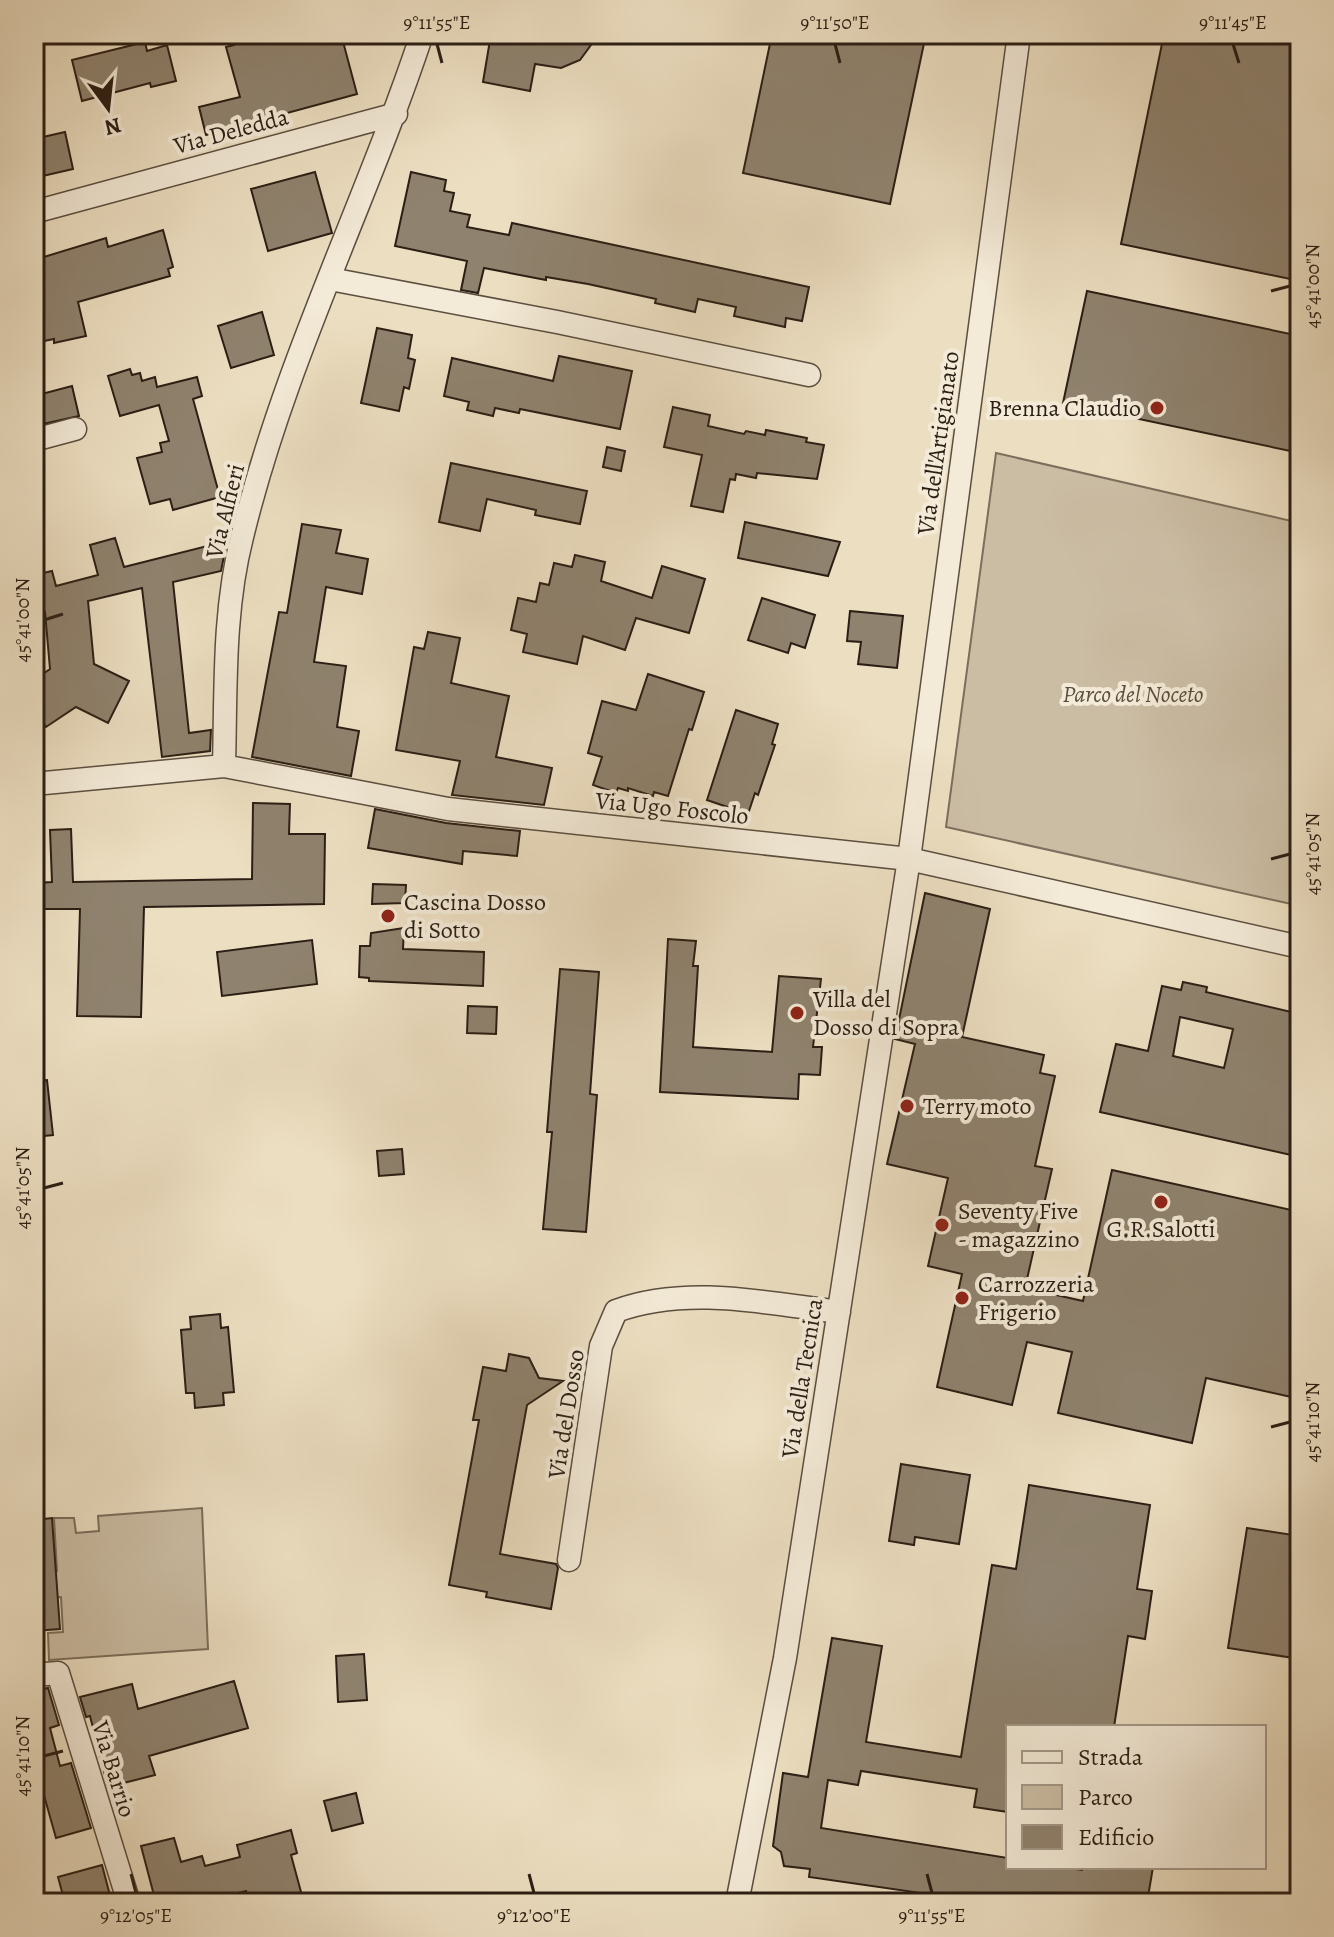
<svg xmlns="http://www.w3.org/2000/svg" width="1334" height="1937" font-family="Alegreya,serif">
  <style>
    .green { fill: #cbbda4; stroke: #7b6e5c; stroke-width: 2 }
    .building { fill: #8f826e; stroke: #2b1e14; stroke-width: 2; fill-rule: evenodd }
    .lines { fill: none; stroke-linecap: round; stroke-linejoin: round }
    .minor-casing { stroke: #5b4e3f; stroke-width: 25 }
    .minor { stroke: #f3ead7; stroke-width: 22 }
    .ticks { fill: none; stroke: #2b1e14; stroke-width: 3 }
    .poi-dot { fill: #8f2418; stroke: #f3ead7; stroke-width: 3 }
    .labels { text-anchor: middle; dominant-baseline: central; stroke-width: 8; stroke-linejoin: round; paint-order: stroke }
    .street-label { font-size: 24px; fill: #2b1e14; stroke: #f3ead7 }
    .poi-label { font-size: 24px; fill: #2b1e14; stroke: #f3ead7; text-anchor: start }
    .park-label { font-size: 24px; font-style: italic; fill: #5b4e3f; stroke: #f3ead7 }
    .neatline { fill: none; stroke: #2b1e14; stroke-width: 3 }
    .ticks-label { font-size: 20px; text-anchor: middle; fill: #2b1e14 }
  </style>
  <rect width="100%" height="100%" fill="#ecdec1"/>
  <filter id="stains"><feTurbulence type="fractalNoise" baseFrequency=".0025" numOctaves="4"/><feColorMatrix values="0 0 0 0 .2 0 0 0 0 .09 0 0 0 0 .02 0 0 0 .5 -.17"/></filter>
  <radialGradient id="worn" r=".72"><stop offset=".6" stop-color="#630" stop-opacity="0"/><stop offset="1" stop-color="#630" stop-opacity=".3"/></radialGradient>
  <path class="green" d="M996 453 1300 523V906L946 827Z
    M202 1508 208 1649 49 1660 48 1633 63 1632 61 1597 44 1598 43 1573 57 1571 54 1518H74L76 1533 99 1531 98 1516Z"/>
  <path class="building" d="M231 34H341L357 94 206 135 199 107 240 97 226 47 234 45Z
    M491 34H599L580 60 561 68 535 64 530 91 483 82Z
    M772 34H926L890 204 743 173Z
    M1164 34H1300V281L1121 244Z
    M145 42 147 51 167 45 176 81 151 87 150 83 82 101 72 60Z
    M65 132 73 169 34 178V139Z
    M315 172 332 233 268 251 251 189Z
    M411 172 446 180 444 191 454 193 450 211 470 215 467 227 509 235 512 223 809 287 802 321 786 318 785 327 734 316 736 307 698 299 695 312 655 303 656 299 588 284 546 277V280L484 268 478 293 461 290 467 261 395 246Z
    M163 230 173 267 168 269 170 276 78 302 86 336 54 343V339L34 343V260L106 238 108 247Z
    M1087 291 1300 336V453L1063 403Z
    M262 312 274 355 231 368 218 326Z
    M377 328 412 335 408 358 415 360 409 389 404 387 399 411 361 403Z
    M559 356 632 371 620 429 520 409 519 413 495 408 493 416 467 410 469 402 444 396 452 358 553 381Z
    M130 369 132 375 140 373 142 381 155 377 157 387 197 377 202 396 193 399 220 497 173 510 170 499 150 504 137 458 162 452 160 443 169 441 159 405 120 416 108 376Z
    M72 386 79 416 34 426V396Z
    M673 407 710 415 708 426 744 434 746 431 765 435 766 430 807 438 806 442 824 445 817 479 757 473 756 478 736 474 735 480 730 479 723 512 691 506 702 455 664 447Z
    M607 447 625 451 621 471 603 467Z
    M451 463 587 491 580 524 535 515 536 510 487 499 480 531 439 522Z
    M745 522 840 542 828 576 738 558Z
    M302 524 341 530 336 553 368 559 362 594 326 587 314 662 346 666 337 727 359 731 351 776 252 757 279 612 287 613Z
    M115 538 124 567 227 541 221 571 173 582 189 733 211 730 210 751 162 757 142 588 88 601 94 664 129 681 108 723 76 707 46 727 34 710V680L50 669 45 612 34 615V575L52 571 56 586 98 575 90 545Z
    M575 555 605 562 601 581 652 598 662 566 705 579 689 633 636 618 625 650 583 636 577 664 523 652 527 634 511 630 518 598 536 602 540 583 549 585 554 563 572 567Z
    M762 598 815 615 805 648 791 643 788 653 748 640Z
    M850 611 903 616 897 668 858 664 861 642 847 641Z
    M428 632 460 638 451 683 509 696 496 757 552 768 544 805 452 795 460 761 396 750 414 647 424 649Z
    M648 674 704 692 692 730 689 729 668 796 654 792 653 796 628 788V791L618 788 616 793 593 785 602 757 588 753 602 701 636 710Z
    M736 710 778 724 772 744 775 745 758 795 755 793 748 814 707 800Z
    M253 803 290 804 289 834H325L324 904 144 907 141 1017 77 1016 80 909H34V883L52 882 50 830 71 829 73 882 252 879Z
    M375 809 446 823 520 831 517 856 463 851 462 864 368 848Z
    M373 884 406 885 405 903 372 904Z
    M925 893 990 909 962 1037 1044 1055 1040 1073 1055 1076 1035 1166 1052 1169 1025 1288 1083 1301 1112 1170 1300 1212V1399L1206 1378 1192 1443 1058 1413 1072 1352 1027 1342 1012 1405 937 1387 962 1274 928 1266 948 1178 887 1164 915 1044 895 1039Z
    M404 928 403 949 484 952 483 986 369 981V978L359 977 360 946H370L371 933Z
    M668 939 696 941 693 966H698L693 1047 772 1052 779 976 821 979 813 1047H822L820 1075 799 1074 798 1099 660 1092Z
    M312 940 317 984 222 996 217 952Z
    M560 969 599 972 590 1094 597 1095 586 1232 543 1229 552 1132H547Z
    M1183 982 1207 987 1206 992 1300 1014V1157L1100 1112 1116 1044 1148 1051 1162 986 1181 990ZM1180 1017 1233 1029 1224 1068 1173 1056Z
    M468 1006 497 1007 496 1034 467 1033Z
    M47 1080 53 1135 34 1137V1081Z
    M402 1149 404 1174 379 1176 377 1151Z
    M220 1314 221 1328 228 1327 234 1392 223 1393 224 1405 195 1408 194 1393H186L181 1330 191 1329 190 1317Z
    M509 1354 529 1358 539 1378 563 1381 527 1405 500 1554 556 1564 558 1568 551 1609 486 1597 487 1592 449 1585 479 1420H473L483 1367 506 1371Z
    M901 1464 970 1475 959 1544 915 1537 914 1545 889 1541Z
    M1029 1485 1150 1505 1137 1589 1152 1591 1145 1639 1128 1636 1114 1727H1008V1812L974 1807 977 1789 861 1771 858 1785 828 1780 821 1828 1008 1858V1867H1062L1082 1870 1083 1867H1153L1147 1903H919L921 1893 809 1877 810 1869 784 1866 781 1852 773 1846 783 1773 808 1777 832 1638 882 1646 866 1742 961 1757 992 1565 1016 1569Z
    M52 1518 60 1629 34 1631V1520Z
    M1247 1528 1300 1536V1621L1294 1658 1228 1648Z
    M364 1654 367 1700 338 1702 336 1656Z
    M234 1681 248 1728 149 1756 155 1775 108 1787 90 1716 86 1717 80 1697 132 1684 138 1709Z
    M48 1688 59 1725 50 1728 60 1766 71 1763 91 1828 56 1838 38 1774 34 1775V1691Z
    M356 1793 363 1823 332 1831 324 1801Z
    M291 1830 297 1853 291 1855 304 1903H250L246 1891 198 1903H156L141 1846 174 1838 181 1862 202 1856 205 1866 240 1857 237 1845Z
    M102 1865 112 1903H65L58 1877Z"/>
  <g class="lines">
    <defs>
      <path id="minor" d="M34 212 396 114
        M330 279 557 322 809 375
        M34 440 75 429
        M224 766C226 690 223 611 242 537 284 363 366 203 422 34
        M34 784 224 766 448 809 909 859 1300 947
        M569 1560 601 1346 616 1311C687 1285 766 1303 839 1312
        M34 1675 58 1673 129 1903
        M737 1903 785 1658 909 859 1019 34"/>
    </defs>
    <use href="#minor" class="minor-casing"/>
    <use href="#minor" class="minor"/>
  </g>
  <path class="ticks" d="M437 44 442 63M835 44 840 63M1233 44 1239 63M1271 291 1290 286M44 620 63 614M1271 859 1290 854M44 1188 63 1183M1271 1427 1290 1422M44 1756 63 1751M131 1874 136 1893M529 1874 534 1893M927 1874 932 1893"/>
  <g class="poi-dot">
    <circle cx="1157" cy="408" r="8"/>
    <circle cx="388" cy="916" r="8"/>
    <circle cx="797" cy="1013" r="8"/>
    <circle cx="907" cy="1106" r="8"/>
    <circle cx="1161" cy="1202" r="8"/>
    <circle cx="942" cy="1225" r="8"/>
    <circle cx="962" cy="1298" r="8"/>
  </g>
  <g class="labels">
    <g class="street-label">
      <text transform="translate(231 131) rotate(-15)">Via Deledda</text>
      <text transform="translate(938 443) rotate(-82)">Via dell'Artigianato</text>
      <text transform="translate(225 511) rotate(-76)">Via Alfieri</text>
      <text transform="translate(672 808) rotate(6)">Via Ugo Foscolo</text>
      <text transform="translate(802 1378) rotate(-81)">Via della Tecnica</text>
      <text transform="translate(566 1414) rotate(-81)">Via del Dosso</text>
      <text transform="translate(114 1769) rotate(73)">Via Barrio</text>
    </g>
    <g class="poi-label">
      <text x="1141" y="408" text-anchor="end">Brenna Claudio</text>
      <text x="404" y="902">Cascina Dosso<tspan x="404" dy="28">di Sotto</tspan></text>
      <text x="813" y="999">Villa del<tspan x="813" dy="28">Dosso di Sopra</tspan></text>
      <text x="923" y="1106">Terry moto</text>
      <text x="958" y="1211">Seventy Five<tspan x="958" dy="28">- magazzino</tspan></text>
      <text x="1161" y="1229" text-anchor="middle">G.R.Salotti</text>
      <text x="978" y="1284">Carrozzeria<tspan x="978" dy="28">Frigerio</tspan></text>
    </g>
    <g class="park-label">
      <text x="1133" y="694">Parco del Noceto</text>
    </g>
  </g>
  <rect width="1334" height="1937" fill="none" stroke="#ecdec1" stroke-width="88"/>
  <rect x="1006" y="1725" width="260" height="144" fill="#f3ead7" stroke="#a39889" stroke-width="2"/>
  <rect x="1022" y="1751" width="40" height="12" fill="#f3ead7" stroke="#a39889" stroke-width="2"/>
  <text x="1078" y="1765" font-size="24" fill="#2b1e14">Strada</text>
  <rect x="1022" y="1785" width="40" height="24" fill="#cbbda4" stroke="#a39889" stroke-width="2"/>
  <text x="1078" y="1805" font-size="24" fill="#2b1e14">Parco</text>
  <rect x="1022" y="1825" width="40" height="24" fill="#8f826e" stroke="#a39889" stroke-width="2"/>
  <text x="1078" y="1845" font-size="24" fill="#2b1e14">Edificio</text>
  <g transform="translate(108 108) rotate(165)" stroke="#f3ead7" stroke-width="6" paint-order="stroke">
  <path d="M0-6L14 30L0 20L-14 30Z" fill="#2b1e14"/>
  <text y="-12" font-size="22" font-weight="bold" text-anchor="middle" fill="#2b1e14">N</text>
  </g>
  <rect x="44" y="44" width="1246" height="1849" class="neatline"/>
  <g class="ticks-label">
    <text x="437" y="29">9°11'55"E</text>
    <text x="835" y="29">9°11'50"E</text>
    <text x="1233" y="29">9°11'45"E</text>
    <text transform="translate(1312 286) rotate(-90)" y="7">45°41'00"N</text>
    <text transform="translate(22 620) rotate(-90)" y="7">45°41'00"N</text>
    <text transform="translate(1312 854) rotate(-90)" y="7">45°41'05"N</text>
    <text transform="translate(22 1188) rotate(-90)" y="7">45°41'05"N</text>
    <text transform="translate(1312 1422) rotate(-90)" y="7">45°41'10"N</text>
    <text transform="translate(22 1756) rotate(-90)" y="7">45°41'10"N</text>
    <text x="136" y="1922">9°12'05"E</text>
    <text x="534" y="1922">9°12'00"E</text>
    <text x="932" y="1922">9°11'55"E</text>
  </g>
  <rect width="100%" height="100%" filter="url(#stains)"/>
  <rect width="100%" height="100%" fill="url(#worn)"/>
</svg>
